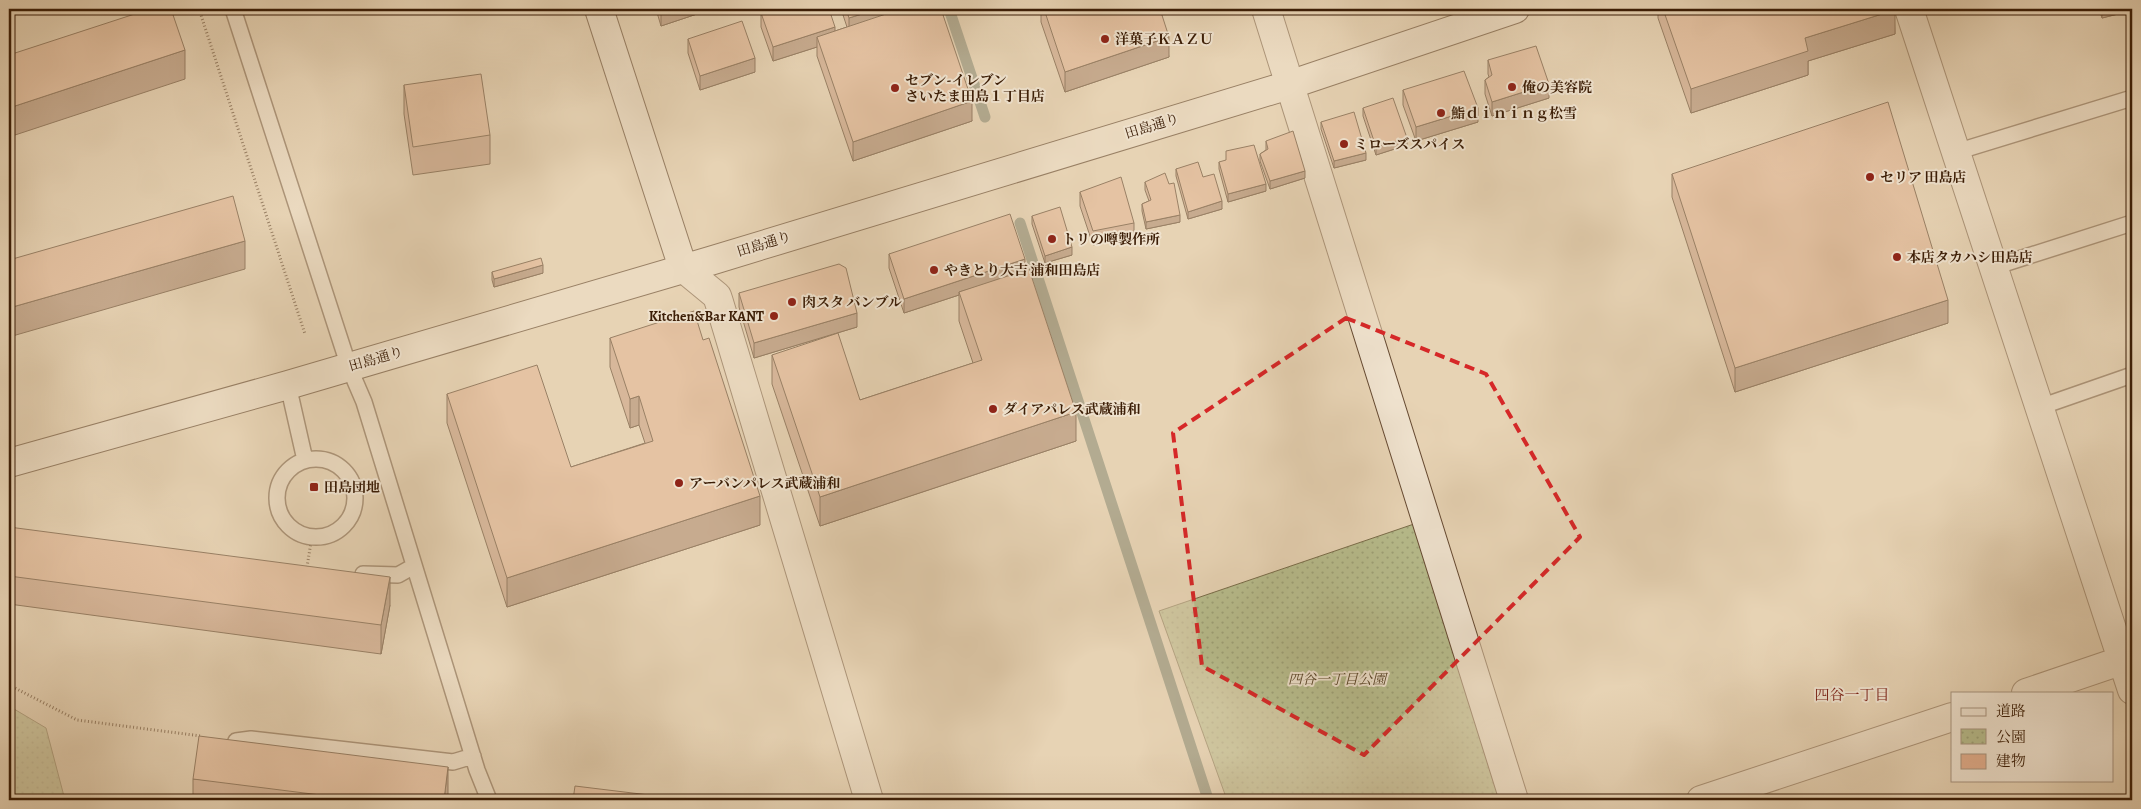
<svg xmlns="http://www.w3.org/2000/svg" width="2141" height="809" font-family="Alegreya,'Noto Serif JP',serif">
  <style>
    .park { fill: url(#park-dots); stroke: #796c49 }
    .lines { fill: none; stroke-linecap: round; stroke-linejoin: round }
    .stream { stroke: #737b67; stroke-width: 11 }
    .lane-casing { stroke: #664a32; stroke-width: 18 }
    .street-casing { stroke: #664a32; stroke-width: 30 }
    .secondary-casing { stroke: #3b1d06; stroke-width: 30 }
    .path { stroke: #3b1d06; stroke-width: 3; stroke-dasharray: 1 2.5; stroke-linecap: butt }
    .lane { stroke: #efe2ce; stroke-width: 15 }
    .street { stroke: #efe2ce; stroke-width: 28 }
    .secondary { stroke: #efe2ce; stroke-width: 28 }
    .wall { fill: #c3967a; stroke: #3b1d06 }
    .shaded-wall { fill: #9f7a63; stroke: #3b1d06 }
    .building { fill: #e3af8e; stroke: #3b1d06 }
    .marked { fill: none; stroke: #d62828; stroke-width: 4; stroke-dasharray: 10 6; stroke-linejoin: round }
    .poi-dot { fill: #8f2418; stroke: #efe2ce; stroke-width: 2 }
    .labels { text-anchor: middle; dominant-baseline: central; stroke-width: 4; stroke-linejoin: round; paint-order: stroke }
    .poi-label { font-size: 14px; font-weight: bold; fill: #3b1d06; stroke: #efe2ce; text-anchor: start }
    .street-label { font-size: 14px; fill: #3b1d06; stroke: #efe2ce }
    .park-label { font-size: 14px; font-style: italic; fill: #5a4528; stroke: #efe2ce }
    .neighbourhood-label { font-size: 15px; fill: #7a1f14; stroke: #efe2ce }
  </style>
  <defs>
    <pattern id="park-dots" width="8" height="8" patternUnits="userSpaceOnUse" patternTransform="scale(1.25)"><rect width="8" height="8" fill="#b7bc8c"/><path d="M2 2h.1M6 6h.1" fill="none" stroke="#9ea177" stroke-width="1.8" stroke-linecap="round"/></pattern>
  </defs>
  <rect width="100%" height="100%" fill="#e7d3b4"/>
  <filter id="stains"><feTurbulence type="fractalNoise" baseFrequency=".004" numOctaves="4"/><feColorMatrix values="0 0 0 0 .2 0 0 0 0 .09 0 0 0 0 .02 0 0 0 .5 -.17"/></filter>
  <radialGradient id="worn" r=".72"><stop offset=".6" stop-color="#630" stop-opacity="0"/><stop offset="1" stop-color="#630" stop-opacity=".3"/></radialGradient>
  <path class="park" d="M1414 524 1505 800H1227L1159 611Z
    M9 706 46 728 65 800H9Z"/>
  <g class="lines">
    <path class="stream" d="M949 9 985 117
      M1020 223 1208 799"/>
    <defs>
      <path id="lane" d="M233 9 349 367 364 402 477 770 489 800
        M1956 152 2132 98
        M1994 267 2132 223
        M288 385 305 460
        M2040 407 2132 375
        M277 498a39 39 0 1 1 78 0a39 39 0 1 1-78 0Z
        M363 574 398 575 414 566
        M236 741 251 739 453 762 473 756"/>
      <path id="street" d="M1266 9 1514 800
        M1909 9 2132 690
        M683 268 717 296 719 302 869 800
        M2026 693 2132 657
        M1701 800 1952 717"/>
      <path id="secondary" d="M599 9 683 268
        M9 463 288 385 710 261 1289 85 1515 9"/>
    </defs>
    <use href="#lane" class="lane-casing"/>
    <use href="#street" class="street-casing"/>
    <use href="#secondary" class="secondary-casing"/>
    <path class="path" d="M199 9 305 334
      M307 567 312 536
      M9 685 77 720 201 736"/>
    <use href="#lane" class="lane"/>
    <use href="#street" class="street"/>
    <use href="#secondary" class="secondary"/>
  </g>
  <path class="wall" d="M656 9H712L661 26Z
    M841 9H941L972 121 853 161 817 56V47L773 61 761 27V13L835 31 847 27Z
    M1041 9H1160L1169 57 1065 92 1041 22Z
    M1658 9H1894L1895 34 1808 61V75L1691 113 1658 18Z
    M2099 9H2132V15L2130 11 2102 18Z
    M688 39 755 72 700 90 688 53Z
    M1488 60 1549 98 1492 116 1485 94V80L1489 77 1488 74Z
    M404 85 490 135V164L413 175 404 114Z
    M1403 90 1478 122 1416 141 1403 105Z
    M1363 108 1407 145 1376 155 1363 116Z
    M1321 122 1366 160 1334 168 1321 129Z
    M1266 141 1305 178 1270 189 1260 161V154L1266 150Z
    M1219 162 1266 191 1228 202 1219 169Z
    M1176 169 1203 177 1222 209 1188 219 1176 176Z
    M1672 174 1948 323 1735 392 1672 197Z
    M1145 182 1180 222 1146 229 1142 211V204L1149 201 1145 190Z
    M1080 192 1134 223V237L1093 245 1080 206Z
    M1032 216 1072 255 1045 263 1032 224Z
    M889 254 1025 270 1076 441 820 526 772 384V355L860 400 973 363 959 321V295L904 313 889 268Z
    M492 272 543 273 494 287 492 280Z
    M739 293 857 327 754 358 739 307Z
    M610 338 760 525 507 607 447 423V394L571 467 645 443 639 425 630 428 610 367Z
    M9 527 390 605 381 654 9 604Z
    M193 779 448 796 447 800H193Z"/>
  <path class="shaded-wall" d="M671 9H712L661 26V12Z
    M878 9H921L849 32V18Z
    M2102 9H2130V11L2102 18Z
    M1895 10V34L1808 61V75L1691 113V89L1805 38Z
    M835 27V41L817 37V47L773 61V47Z
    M1169 37V57L1065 92V72Z
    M185 50V79L9 137V108Z
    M755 58V72L700 90V76Z
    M1549 84V98L1492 116V102Z
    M972 101V121L853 161V142Z
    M1478 108V122L1416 141V127Z
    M1407 138V145L1376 155V147Z
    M1366 153V160L1334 168V161Z
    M1305 171V178L1270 189V181Z
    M1266 184V191L1228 202V194Z
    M1222 201V209L1188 219V212Z
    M1180 215V222L1146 229V222Z
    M245 241V269L9 337V308Z
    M1072 247V255L1045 263V256Z
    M1025 259V273L959 292V295L904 313V299Z
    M543 265V273L494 287V279Z
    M1948 300V323L1735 392V368Z
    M857 313V327L754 358V343Z
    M639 396V425L630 428V399Z
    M1076 412V441L820 526V497Z
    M760 496V525L507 607V578Z
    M390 577V605L381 654V625Z
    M448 767V796L447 800H444Z"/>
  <path class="building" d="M150 9H171L185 50 9 108V55Z
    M660 9H671L661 12Z
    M773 9H829L835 27 773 47 761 13Z
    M846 9H878L849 18Z
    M901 9H941L972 101 853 142 817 37Z
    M1044 9H1160L1169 37 1065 72Z
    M1663 9H1894L1895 10 1805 38 1808 51 1691 89Z
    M742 21 755 58 700 76 688 39Z
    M1536 46 1549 84 1492 102 1485 80 1492 75 1488 60Z
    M1464 71 1478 108 1416 127 1403 90Z
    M481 74 490 135 413 147 404 85Z
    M1393 98 1407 138 1376 147 1363 108Z
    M1888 102 1948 300 1735 368 1672 174Z
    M1354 112 1366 153 1334 161 1321 122Z
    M1293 131 1305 171 1270 181 1260 154 1268 149 1266 141Z
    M1254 145 1266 184 1228 194 1219 162 1226 160V151Z
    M1198 162 1203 177 1214 174 1222 201 1188 212 1176 169Z
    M1165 173 1169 184 1174 183 1180 215 1146 222 1142 204 1151 200 1145 182Z
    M1121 177 1134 223 1093 231 1080 192Z
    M233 196 245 241 9 308V260Z
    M1060 207 1072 247 1045 256 1032 216Z
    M1010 214 1025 259 904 299 889 254Z
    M541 258 543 265 494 279 492 272Z
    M839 264 846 268 857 313 754 343 739 293Z
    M1029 269 1076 412 820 497 772 355 838 333 860 400 982 360 959 292Z
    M694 311 703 340 709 338 760 496 507 578 447 394 537 365 571 467 653 441 639 396 630 399 610 338Z
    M9 527 390 577 381 625 9 576Z
    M199 736 448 767 444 800H360L193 779Z
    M575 786 690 800H573Z"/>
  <path d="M0 0H2141V809H0ZM1346 318 1486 374 1580 537 1364 755 1202 666 1173 433Z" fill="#e7d3b4" fill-opacity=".55" fill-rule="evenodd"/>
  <path class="marked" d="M1346 318 1486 374 1580 537 1364 755 1202 666 1173 433Z"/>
  <g class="poi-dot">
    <circle cx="1105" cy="39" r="5"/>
    <circle cx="1512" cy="87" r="5"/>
    <circle cx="895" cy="88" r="5"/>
    <circle cx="1441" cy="113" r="5"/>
    <circle cx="1344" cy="144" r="5"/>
    <circle cx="1870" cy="177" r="5"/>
    <circle cx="1052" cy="239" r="5"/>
    <circle cx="1897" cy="257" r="5"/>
    <circle cx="934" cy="270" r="5"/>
    <circle cx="792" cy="302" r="5"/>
    <circle cx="774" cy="316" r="5"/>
    <circle cx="993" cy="409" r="5"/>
    <circle cx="679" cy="483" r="5"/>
    <rect x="309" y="482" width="10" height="10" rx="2.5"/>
  </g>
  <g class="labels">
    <g class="poi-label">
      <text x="1115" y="39">洋菓子ＫＡＺＵ</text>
      <text x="905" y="80">セブン-イレブン<tspan x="905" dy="16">さいたま田島１丁目店</tspan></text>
      <text x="1522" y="87">俺の美容院</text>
      <text x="1451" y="113">鮨ｄｉｎｉｎｇ松雪</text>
      <text x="1354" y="144">ミローズスパイス</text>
      <text x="1880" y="177">セリア 田島店</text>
      <text x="1062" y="239">トリの噂製作所</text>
      <text x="1907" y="257">本店タカハシ田島店</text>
      <text x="944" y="270">やきとり大吉 浦和田島店</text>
      <text x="802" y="302">肉スタ バンブル</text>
      <text x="764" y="316" text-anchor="end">Kitchen&amp;Bar KANT</text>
      <text x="1003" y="409">ダイアパレス武蔵浦和</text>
      <text x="689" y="483">アーバンパレス武蔵浦和</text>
      <text x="324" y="487">田島団地</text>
    </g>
    <g class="street-label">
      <text transform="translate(1152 126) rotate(-17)">田島通り</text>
      <text transform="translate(764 244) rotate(-17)">田島通り</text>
      <text transform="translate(376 359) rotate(-16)">田島通り</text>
    </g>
    <g class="park-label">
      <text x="1337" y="679">四谷一丁目公園</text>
    </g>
    <g class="neighbourhood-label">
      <text x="1852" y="695">四谷一丁目</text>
    </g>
  </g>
  <rect width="2141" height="809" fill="none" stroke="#e7d3b4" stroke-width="30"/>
  <rect x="10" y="10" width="2121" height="789" fill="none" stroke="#3b1d06" stroke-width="2.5"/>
  <rect x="15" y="15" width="2111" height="779" fill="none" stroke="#3b1d06"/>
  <rect x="1951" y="692" width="162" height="90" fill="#efe2ce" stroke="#a7937e"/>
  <rect x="1961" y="708" width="25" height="8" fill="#efe2ce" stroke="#a7937e"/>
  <text x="1996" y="716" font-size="15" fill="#3b1d06">道路</text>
  <rect x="1961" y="729" width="25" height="15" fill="url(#park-dots)" stroke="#a7937e"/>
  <text x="1996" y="742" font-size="15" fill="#3b1d06">公園</text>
  <rect x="1961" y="754" width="25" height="15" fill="#e3af8e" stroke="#a7937e"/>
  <text x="1996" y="766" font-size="15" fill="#3b1d06">建物</text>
  <rect width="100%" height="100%" filter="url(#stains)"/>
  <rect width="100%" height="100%" fill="url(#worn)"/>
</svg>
